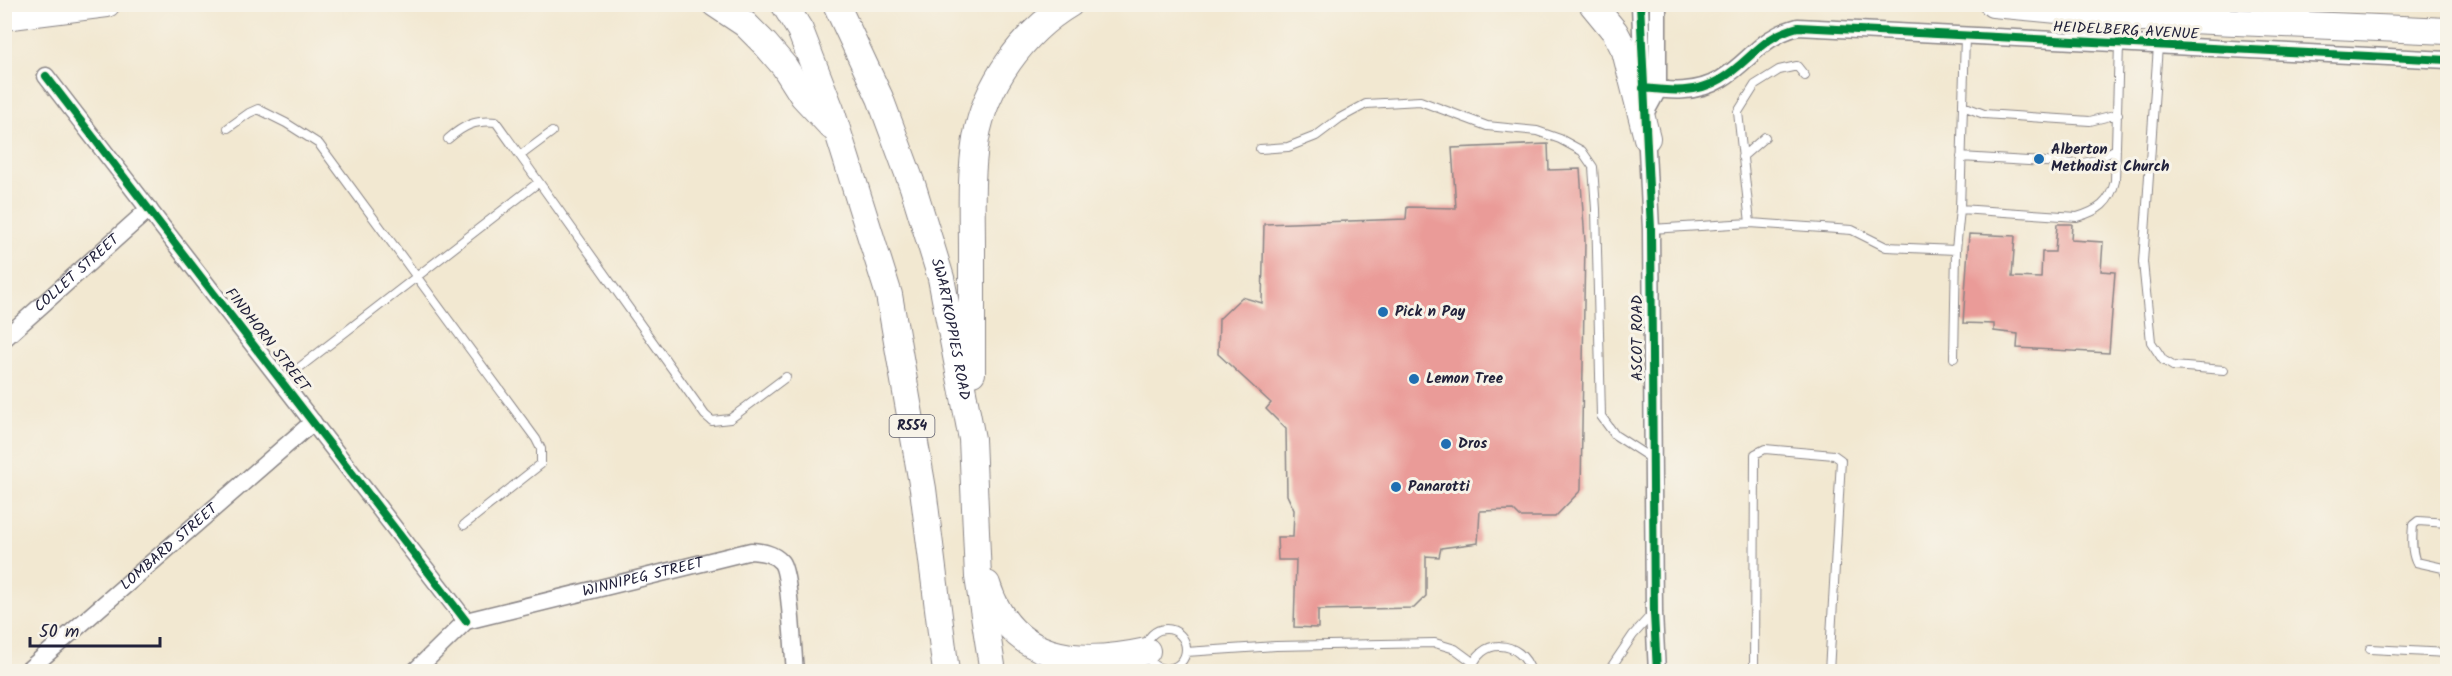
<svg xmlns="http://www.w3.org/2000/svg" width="2452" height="676" font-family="Kalam,sans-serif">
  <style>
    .building { fill: #ea9b98 }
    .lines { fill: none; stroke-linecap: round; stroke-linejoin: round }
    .service-casing { stroke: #8a8586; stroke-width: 10 }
    .minor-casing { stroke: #8a8586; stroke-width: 19 }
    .primary-casing { stroke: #8a8586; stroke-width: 28 }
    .service { stroke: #fff; stroke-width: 8 }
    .minor { stroke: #fff; stroke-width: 16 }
    .primary { stroke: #fff; stroke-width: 26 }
    .cycleway-casing { stroke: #f7f3e8; stroke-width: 11 }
    .cycleway { stroke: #00873e; stroke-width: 8 }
    .poi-dot { fill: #1f6fb2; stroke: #f7f3e8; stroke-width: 2 }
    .labels { text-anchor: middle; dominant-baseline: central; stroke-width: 6; stroke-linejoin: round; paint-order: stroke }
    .shield { fill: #f7f3e8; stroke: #62616f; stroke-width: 1.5 }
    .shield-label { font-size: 14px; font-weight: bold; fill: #22223b }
    .street-label { font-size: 15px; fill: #22223b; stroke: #f7f3e8 }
    .poi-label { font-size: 15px; font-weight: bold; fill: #22223b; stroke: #f7f3e8; text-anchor: start }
  </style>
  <rect width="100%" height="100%" fill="#f7f3e8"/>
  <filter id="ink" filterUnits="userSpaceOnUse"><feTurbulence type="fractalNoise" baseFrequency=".0167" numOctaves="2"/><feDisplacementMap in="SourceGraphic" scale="12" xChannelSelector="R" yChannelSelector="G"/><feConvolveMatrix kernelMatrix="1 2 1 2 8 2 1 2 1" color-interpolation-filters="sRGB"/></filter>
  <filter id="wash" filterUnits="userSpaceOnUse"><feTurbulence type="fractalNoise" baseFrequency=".008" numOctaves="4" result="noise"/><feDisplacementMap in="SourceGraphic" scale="24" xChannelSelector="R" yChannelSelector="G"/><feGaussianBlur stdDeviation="1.35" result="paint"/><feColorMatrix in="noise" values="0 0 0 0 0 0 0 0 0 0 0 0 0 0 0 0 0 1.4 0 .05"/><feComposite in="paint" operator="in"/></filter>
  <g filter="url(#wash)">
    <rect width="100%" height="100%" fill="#f2e8d1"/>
    <g id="blocks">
      <path class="building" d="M1548 144 1549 170 1580 169 1585 241 1581 490 1555 517H1520L1513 510 1480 511 1478 543 1441 548 1439 557 1426 556V596L1414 608 1318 610V628L1294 627 1296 560H1278L1277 537H1293L1294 510 1287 495 1286 429 1266 409 1271 403 1218 354 1219 319 1242 297 1262 303 1264 224 1406 219 1407 207 1456 208 1452 148Z
        M2057 224H2072L2071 240 2103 242 2101 271 2115 272 2109 353 2017 348 2018 334 1994 331V324L1963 323 1969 234 2015 236 2012 277 2041 278 2042 252H2055Z"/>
    </g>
  </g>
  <g filter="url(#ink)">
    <use href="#blocks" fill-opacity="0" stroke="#8a8586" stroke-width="1.5"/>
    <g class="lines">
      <defs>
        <path id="service" d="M2158 46 2143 262 2151 342 2163 360 2173 366 2224 370
          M1963 106 1984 114 2090 121 2118 114
          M228 128 249 113 258 109 286 123 319 144 536 439 541 449V464L464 525
          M448 139C464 125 475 120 496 122L705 415 712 421 730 419 786 377
          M1260 149 1288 147 1316 136 1340 118 1366 104 1420 101 1487 126 1537 131 1560 139 1582 151 1593 167 1596 209 1601 416 1615 435 1652 459
          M521 155 552 132
          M1742 157 1765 137
          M1961 157 2079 164 2096 160 2116 149
          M1960 209 1965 36
          M1750 223 1738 112 1755 85 1779 70 1797 66 1805 76
          M1651 229 1750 223 1852 230 1886 247 1956 250 1960 209 2077 217C2098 211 2110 203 2115 181L2119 44
          M1954 358 1956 250
          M282 381 539 182
          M2448 523 2418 521 2413 525C2412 537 2411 551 2416 562L2443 568 2448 580
          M1146 649a20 20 0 1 1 40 0a20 20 0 1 1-40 0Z
          M2370 649 2448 653
          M1186 652 1276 646 1435 643 1455 649 1474 663
          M1471 672C1478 636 1522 639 1531 672
          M1608 672 1633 635 1653 613
          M1754 672 1755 454 1765 449 1834 455 1841 460 1829 672"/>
        <g id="minor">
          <path d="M1640 4 1643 89"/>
          <path d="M46 76 466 621"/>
          <path d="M1643 88C1670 91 1696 94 1721 79 1751 61 1760 37 1798 27L2448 60"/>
          <path d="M1646 112 1658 90V4"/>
          <path d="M1646 130 1651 229 1654 613 1657 672"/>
          <path id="s1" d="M4 339 149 209"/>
          <path id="s2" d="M26 672 313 422"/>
          <path id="s3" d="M414 672 466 621 751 551C762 552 773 553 781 562 790 572 793 653 795 672"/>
        </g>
        <g id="primary">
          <path d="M715 4 745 24 766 45 784 66 803 96 832 127"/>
          <path d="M784 4 800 30 831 110 889 295 923 489 946 672"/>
          <path id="s4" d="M836 4 880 98 913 187 941 278 972 439 978 577 993 672"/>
          <path d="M1592 4 1615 32 1625 51 1647 138"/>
          <path d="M1993 4 2141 18 2448 31"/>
          <path d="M4 17 107 4"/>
          <path d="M972 373C972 332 972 290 972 249 972 213 970 176 976 139 985 85 1023 32 1070 4"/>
          <path d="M987 584C1011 662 1078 666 1147 651"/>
        </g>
      </defs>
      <use href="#service" class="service-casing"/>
      <use href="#minor" class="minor-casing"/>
      <use href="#primary" class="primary-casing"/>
      <use href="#service" class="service"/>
      <use href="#minor" class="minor"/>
      <use href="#primary" class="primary"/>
      <defs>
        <path id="cycleway" d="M1640 4 1651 229 1654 613 1657 672
          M46 76 466 621
          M1643 88C1670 91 1696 94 1721 79 1751 61 1760 37 1798 27L2448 60"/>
      </defs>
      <use href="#cycleway" class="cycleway-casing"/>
      <use href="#cycleway" class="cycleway"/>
    </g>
  </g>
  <g class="poi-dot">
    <circle cx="2039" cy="159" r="6"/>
    <circle cx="1383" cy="312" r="6"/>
    <circle cx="1414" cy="379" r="6"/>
    <circle cx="1446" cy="444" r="6"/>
    <circle cx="1396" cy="487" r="6"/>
  </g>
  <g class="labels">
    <rect class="shield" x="889.5" y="415" width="45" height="22" rx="4.5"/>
    <g class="shield-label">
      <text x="912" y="426">R554</text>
    </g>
    <g class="street-label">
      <text transform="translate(2126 31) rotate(3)">HEIDELBERG AVENUE</text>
      <text stroke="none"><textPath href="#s1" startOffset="98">COLLET STREET</textPath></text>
      <text stroke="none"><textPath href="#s4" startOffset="346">SWARTKOPPIES ROAD</textPath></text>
      <text transform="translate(1638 338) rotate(-90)">ASCOT ROAD</text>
      <text transform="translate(267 340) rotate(52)">FINDHORN STREET</text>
      <text stroke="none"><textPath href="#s2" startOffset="190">LOMBARD STREET</textPath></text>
      <text stroke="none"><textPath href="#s3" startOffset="255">WINNIPEG STREET</textPath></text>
    </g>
    <g class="poi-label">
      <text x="2051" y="150">Alberton<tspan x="2051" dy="17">Methodist Church</tspan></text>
      <text x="1395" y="312">Pick n Pay</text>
      <text x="1426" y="379">Lemon Tree</text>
      <text x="1458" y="444">Dros</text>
      <text x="1408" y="487">Panarotti</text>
    </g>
  </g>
  <rect width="2452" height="676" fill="none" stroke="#f7f3e8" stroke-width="24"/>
  <path d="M30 637v9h130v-9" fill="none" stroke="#22223b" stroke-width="3"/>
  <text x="39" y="637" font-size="18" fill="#22223b" stroke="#f7f3e8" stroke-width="4.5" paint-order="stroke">50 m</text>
</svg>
